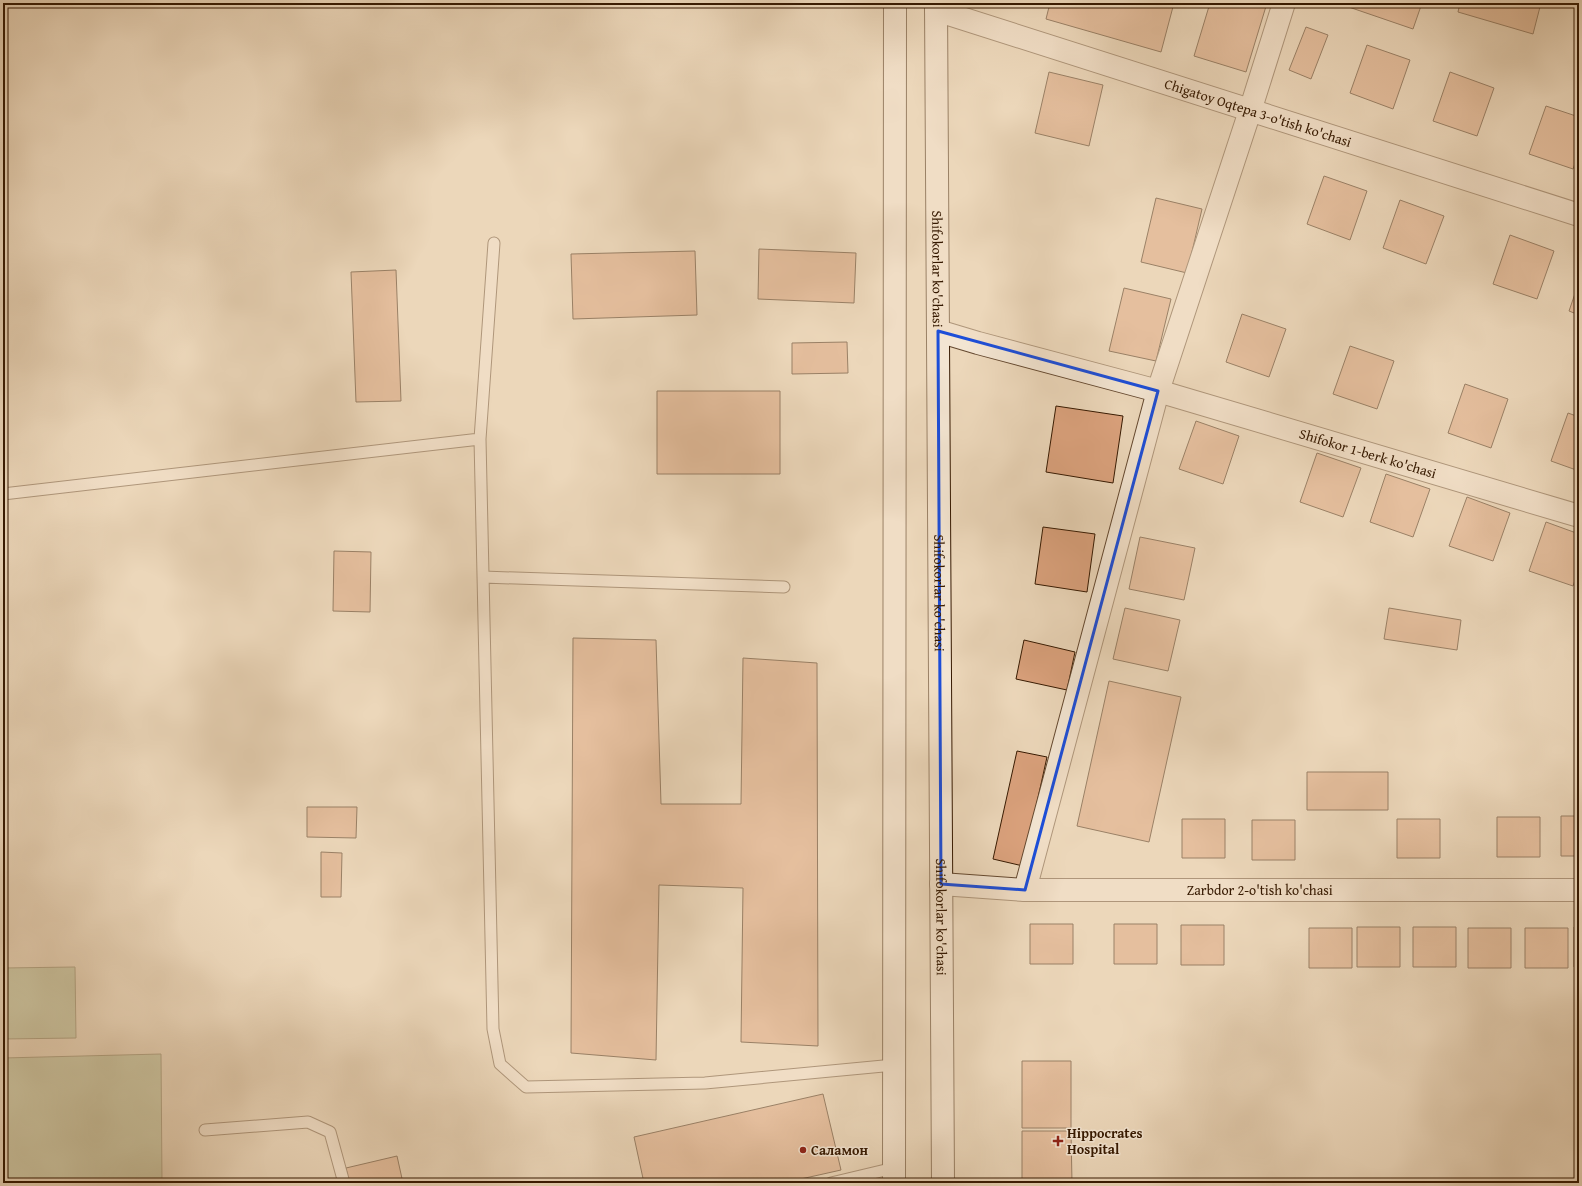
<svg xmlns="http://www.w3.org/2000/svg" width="1582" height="1186" font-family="'Gentium Book Plus',serif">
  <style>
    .green { fill: #b2bf94; stroke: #746c4a }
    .building { fill: #dba27d; stroke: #361901 }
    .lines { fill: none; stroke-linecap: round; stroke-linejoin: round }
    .service-casing { stroke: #64482f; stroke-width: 13 }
    .minor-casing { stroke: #64482f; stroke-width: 24 }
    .secondary-casing { stroke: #361901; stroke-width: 24 }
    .service { stroke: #f3e5d2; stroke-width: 11 }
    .minor { stroke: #f3e5d2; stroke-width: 22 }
    .secondary { stroke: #f3e5d2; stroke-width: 22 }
    .marked { fill: none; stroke: #1d4ed8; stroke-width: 3; stroke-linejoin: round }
    .poi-dot { fill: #8f2418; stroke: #f3e5d2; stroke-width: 1.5 }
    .labels { text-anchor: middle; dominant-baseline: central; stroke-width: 3; stroke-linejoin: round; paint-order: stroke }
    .street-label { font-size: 14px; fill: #361901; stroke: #f3e5d2 }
    .poi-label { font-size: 14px; font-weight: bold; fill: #361901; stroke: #f3e5d2; text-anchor: start }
  </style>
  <rect width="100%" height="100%" fill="#ecd7ba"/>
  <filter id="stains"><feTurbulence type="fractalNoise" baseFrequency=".005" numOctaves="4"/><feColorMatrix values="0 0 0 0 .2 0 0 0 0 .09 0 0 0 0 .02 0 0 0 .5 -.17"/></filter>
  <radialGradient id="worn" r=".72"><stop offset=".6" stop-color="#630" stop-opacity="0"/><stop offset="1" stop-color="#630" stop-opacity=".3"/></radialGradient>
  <path class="green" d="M75 967 76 1038 3 1039V968Z
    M161 1054 162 1183H3V1058Z"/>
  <path class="building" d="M1050 3H1174L1161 52 1046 19Z
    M1210 3H1267L1246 72 1194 56Z
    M1340 3H1422L1413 29 1340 4Z
    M1460 3H1506L1516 6 1517 3H1541L1533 34 1458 12Z
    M1306 27 1328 35 1311 79 1289 70Z
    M1367 45 1410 60 1393 109 1350 93Z
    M1049 72 1103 85 1089 146 1035 133Z
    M1450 72 1494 88 1477 136 1433 121Z
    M1546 106 1579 117V152L1573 169 1529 154Z
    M1324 176 1367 191 1350 240 1307 224Z
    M1156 198 1202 209 1187 273 1141 262Z
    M1400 200 1444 216 1426 264 1383 248Z
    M1510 235 1554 251 1537 299 1493 284Z
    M759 249 856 253 854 303 758 299Z
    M695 251 697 315 573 319 571 254Z
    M396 270 401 401 356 402 351 272Z
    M1579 282V315L1569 311Z
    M1124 288 1171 299 1156 361 1109 351Z
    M1242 314 1286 329 1269 377 1226 362Z
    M847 342 848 373 792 374V343Z
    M1350 346 1394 361 1377 409 1333 394Z
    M1465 384 1508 399 1491 448 1448 433Z
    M657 391H780V474H657Z
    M1056 406 1123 416 1113 483 1046 472Z
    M1568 413 1579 417V471L1551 461Z
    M1196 421 1239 436 1223 484 1179 469Z
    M1317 453 1361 468 1343 517 1300 502Z
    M1386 474 1430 489 1413 537 1370 522Z
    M1467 497 1510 513 1493 561 1449 546Z
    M1546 522 1579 534V569L1573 586 1529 571Z
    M1043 527 1095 534 1087 592 1035 584Z
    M1140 537 1195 548 1184 600 1129 589Z
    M334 551 371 552 370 612 333 611Z
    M1125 608 1180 620 1168 671 1113 659Z
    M1389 608 1461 620 1457 650 1384 639Z
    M573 638 656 640 661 804H741L743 658 817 663 818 1046 741 1042 743 888 659 885 656 1060 571 1053Z
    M1024 640 1075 652 1067 690 1016 679Z
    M1109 681 1181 697 1149 842 1077 826Z
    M1017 751 1047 757 1023 866 993 859Z
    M1307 772H1388V810H1307Z
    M307 807H357L356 838 307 837Z
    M1561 816H1579V856H1561Z
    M1497 817H1540V857H1497Z
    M1182 819H1225V858H1182Z
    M1397 819H1440V858H1397Z
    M1252 820H1295V860H1252Z
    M321 852 342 853 341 897H321Z
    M1030 924H1073V964H1030Z
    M1114 924H1157V964H1114Z
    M1181 925H1224V965H1181Z
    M1357 927H1400V967H1357Z
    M1413 927H1456V967H1413Z
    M1574 927H1579V967H1574Z
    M1309 928H1352V968H1309Z
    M1468 928H1511V968H1468Z
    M1525 928H1568V968H1525Z
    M1022 1061H1071V1128H1022Z
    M823 1094 841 1170 783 1183H644L634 1137Z
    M1022 1131H1071L1072 1183H1022Z
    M397 1156 403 1183H349L346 1168Z"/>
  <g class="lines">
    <defs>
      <path id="service" d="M494 243 480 439 493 1029 500 1064 526 1087 705 1083 894 1065
        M3 494 480 439
        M483 577 784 587
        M205 1130 308 1122 330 1132 344 1183
        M831 1183 894 1168"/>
      <g id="minor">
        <path id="s1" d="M936 10 1579 215"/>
        <path id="s2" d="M938 331 978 343 1158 391 1579 516"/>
        <path id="s3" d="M941 884 1025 890H1579"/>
        <path d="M1025 890 1158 391 1250 111 1284 3"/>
      </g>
      <g id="secondary">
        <path id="s4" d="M936 3 943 1183"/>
        <path d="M894 1183 895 3"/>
      </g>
    </defs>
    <use href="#service" class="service-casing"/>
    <use href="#minor" class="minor-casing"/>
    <use href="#secondary" class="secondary-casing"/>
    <use href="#service" class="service"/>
    <use href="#minor" class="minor"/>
    <use href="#secondary" class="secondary"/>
  </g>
  <path d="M0 0H1582V1186H0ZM938 331 1158 391 1025 890 941 884Z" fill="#ecd7ba" fill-opacity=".55" fill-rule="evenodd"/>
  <path class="marked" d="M938 331 1158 391 1025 890 941 884Z"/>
  <g class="poi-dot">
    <path d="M1056 1135h4v4h4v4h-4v4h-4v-4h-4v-4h4z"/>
    <circle cx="803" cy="1150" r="4"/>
  </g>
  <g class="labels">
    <g class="street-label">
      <text stroke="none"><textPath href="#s1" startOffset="338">Chigatoy Oqtepa 3-o'tish ko'chasi</textPath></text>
      <text stroke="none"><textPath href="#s4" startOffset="266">Shifokorlar ko'chasi</textPath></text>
      <text stroke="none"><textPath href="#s2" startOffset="447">Shifokor 1-berk ko'chasi</textPath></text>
      <text stroke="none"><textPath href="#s4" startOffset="590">Shifokorlar ko'chasi</textPath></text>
      <text stroke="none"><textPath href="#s3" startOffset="319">Zarbdor 2-o'tish ko'chasi</textPath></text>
      <text stroke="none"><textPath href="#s4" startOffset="914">Shifokorlar ko'chasi</textPath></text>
    </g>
    <g class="poi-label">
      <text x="1067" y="1133">Hippocrates<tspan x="1067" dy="16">Hospital</tspan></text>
      <text x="811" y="1150">Саламон</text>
    </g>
  </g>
  <rect width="1582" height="1186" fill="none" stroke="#ecd7ba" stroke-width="16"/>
  <rect x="4" y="4" width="1574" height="1178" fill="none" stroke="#361901" stroke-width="2"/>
  <rect x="8" y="8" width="1566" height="1170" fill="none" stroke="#361901"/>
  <rect width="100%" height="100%" filter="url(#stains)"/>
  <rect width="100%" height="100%" fill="url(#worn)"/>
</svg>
